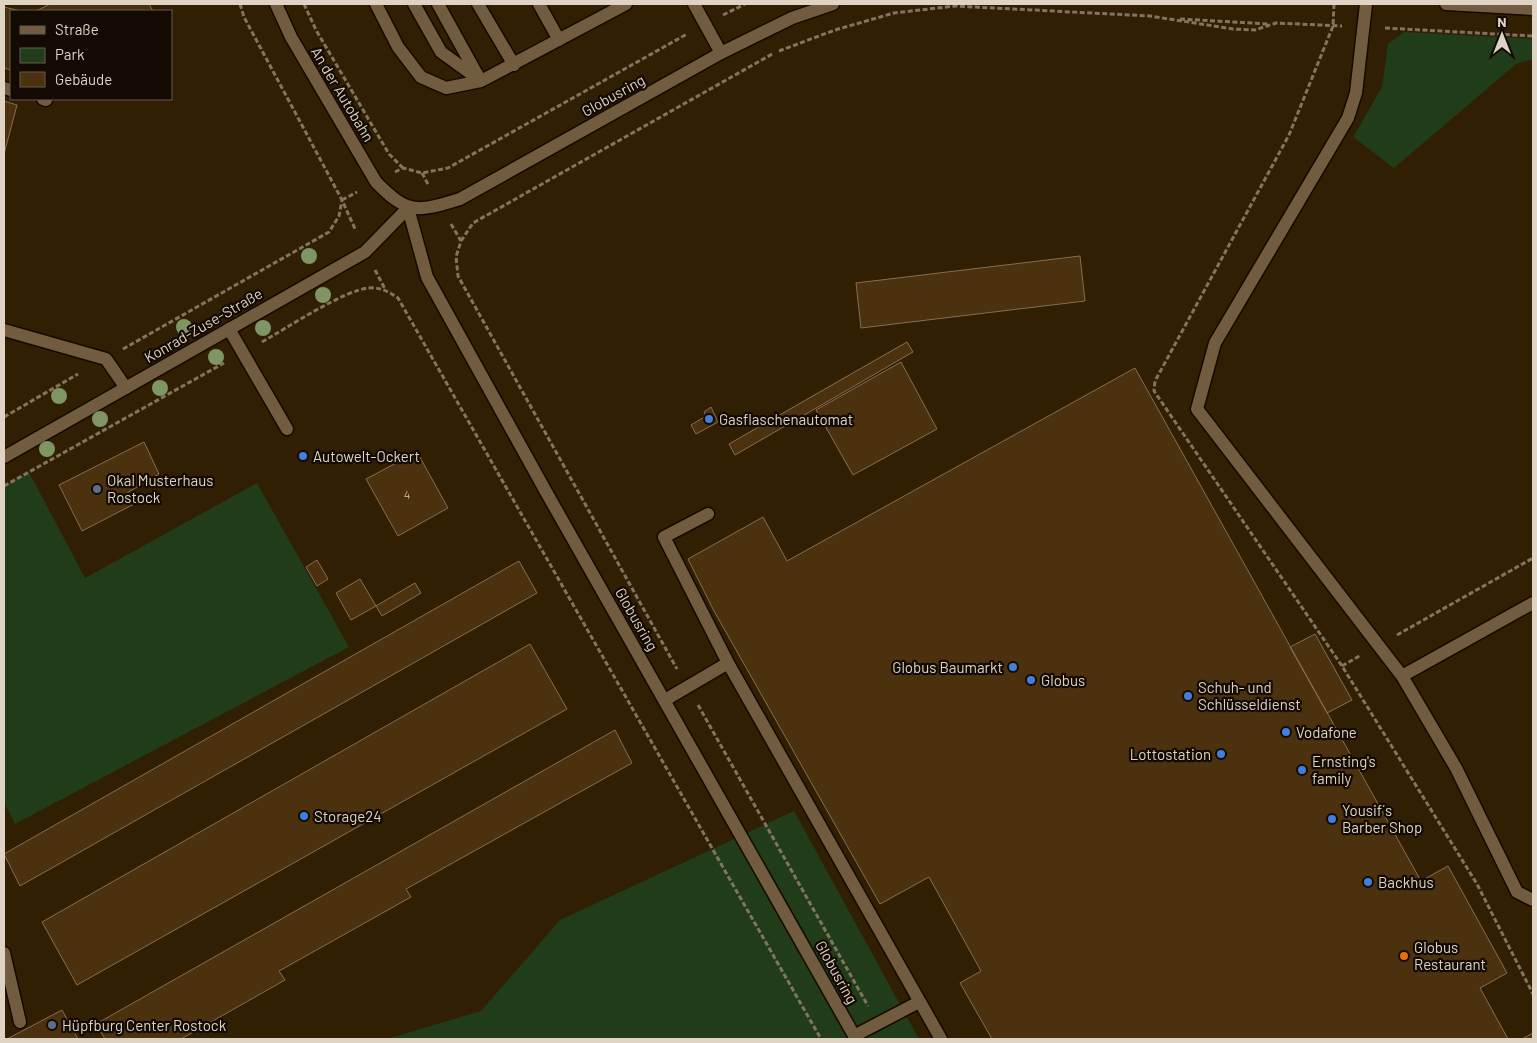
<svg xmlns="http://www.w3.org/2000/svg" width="1537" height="1043" font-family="Barlow,sans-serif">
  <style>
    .green { fill: #203c19 }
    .building { fill: #4b310d; stroke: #866e53 }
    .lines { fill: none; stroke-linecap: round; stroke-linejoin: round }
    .service-casing { stroke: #160900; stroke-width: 15 }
    .minor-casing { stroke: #160900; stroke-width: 15 }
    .tertiary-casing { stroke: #160900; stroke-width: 15 }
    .path { stroke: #83745f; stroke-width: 3; stroke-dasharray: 5 2.5; stroke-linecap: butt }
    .service { stroke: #715c40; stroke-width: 12 }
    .minor { stroke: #715c40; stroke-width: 12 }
    .tertiary { stroke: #715c40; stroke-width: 12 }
    .tree { fill: #7f9563 }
    .shop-dot { fill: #3f7fe0; stroke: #130b03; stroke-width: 2 }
    .service-dot { fill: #5c6f8a; stroke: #130b03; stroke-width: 2 }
    .food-dot { fill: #e8710a; stroke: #130b03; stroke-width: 2 }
    .labels { text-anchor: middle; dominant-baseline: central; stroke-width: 4.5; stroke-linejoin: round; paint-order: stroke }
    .number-label { font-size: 12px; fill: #baaa96 }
    .street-label { font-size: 15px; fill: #dfd3c4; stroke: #130b03 }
    .poi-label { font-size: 15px; fill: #dfd3c4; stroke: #130b03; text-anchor: start }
  </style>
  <rect width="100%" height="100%" fill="#311f04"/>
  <path class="green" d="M1404 32 1533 39V59L1516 64 1394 168 1353 137 1382 87 1388 44Z
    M29 472 85 578 257 483 349 647 15 824 4 803V486Z
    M794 811 919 1039H387L481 1011 560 920Z"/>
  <path class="building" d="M50 4H149L153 11H36Z
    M4 7 21 11H11V70L4 68Z
    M4 101 17 105 4 154Z
    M1080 256 1085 301 861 328 856 283Z
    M907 342 913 352 735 455 729 444Z
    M901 362 937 429 853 475 816 410Z
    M1135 368 1421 881 1448 866 1507 973 1480 988 1508 1039H992L960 983 981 971 929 877 880 904 714 611 688 559 763 517 787 561Z
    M711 407 718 422 696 434 691 425 706 416 704 412Z
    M144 442 159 474 127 493 134 504 82 531 59 485Z
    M417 452 448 508 398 536 366 479Z
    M317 560 328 579 317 586 306 567Z
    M519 561 537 593 20 886 4 854Z
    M360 579 376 606 351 620 336 593Z
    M415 583 421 593 382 616 376 606Z
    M1315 634 1352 700 1327 713 1290 647Z
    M530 644 567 709 77 985 42 922Z
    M615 730 632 763 406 889 411 897 279 971 285 980 181 1039H105L96 1024Z
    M62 1010 78 1039H7Z
    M1533 1033V1039H1522Z"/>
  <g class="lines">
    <defs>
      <path id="service" d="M376 4 398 47 421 77 446 88 481 81 626 4
        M414 4 441 52 481 81
        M438 4 479 78
        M478 4 514 65
        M539 4 559 40
        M694 4 721 53
        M1366 4 1356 93 1348 118 1215 343 1197 409 1402 676 1456 768 1517 892 1533 900
        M4 88 11 90
        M43 99 46 100
        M229 329 287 429
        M4 330 106 359 126 388
        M708 514 664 537 728 663 941 1039
        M1402 676 1533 603
        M665 700 728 663
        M4 953 20 1022
        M854 1036 919 1002"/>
      <path id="minor" d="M408 208 427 277 545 490 856 1039
        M4 457 365 252 408 208"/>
      <path id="tertiary" d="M276 4 291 37 376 182C408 215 418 212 460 199L721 53 792 18 833 4
        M1446 4 1533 9"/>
    </defs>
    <use href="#service" class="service-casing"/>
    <use href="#minor" class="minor-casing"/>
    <use href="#tertiary" class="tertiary-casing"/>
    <path class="path" d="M240 4 244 17 342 200 356 231
      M304 4 316 30 389 154 403 168
      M1334 4 1333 26 1289 135 1155 381 1154 391 1342 666 1477 884 1533 994
      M723 15 745 4
      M1180 19 1269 24
      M1385 28 1533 36
      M779 51 835 30 894 13 955 6 1150 16 1233 29 1255 30 1276 23 1342 26
      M395 172 403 168 422 173 448 168 687 34
      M422 173 429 186
      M342 200 357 192
      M451 224 461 241 456 257 458 276 677 669
      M461 241 473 223 774 53
      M375 270 385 289
      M262 342C285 329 346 289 369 288 381 287 389 292 398 298L821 1039
      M123 349 329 232 339 216 342 200
      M4 417 78 374
      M4 486 224 363
      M1397 635 1533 558
      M1342 666 1361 655
      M698 705 868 1006"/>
    <use href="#service" class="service"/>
    <use href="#minor" class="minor"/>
    <use href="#tertiary" class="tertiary"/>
  </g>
  <g class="tree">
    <circle cx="309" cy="256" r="8"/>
    <circle cx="323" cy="295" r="8"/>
    <circle cx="184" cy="327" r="8"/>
    <circle cx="263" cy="328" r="8"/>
    <circle cx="216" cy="357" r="8"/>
    <circle cx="160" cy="388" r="8"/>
    <circle cx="59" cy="396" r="8"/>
    <circle cx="100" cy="419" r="8"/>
    <circle cx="47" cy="449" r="8"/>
  </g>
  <g class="shop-dot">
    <circle cx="709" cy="419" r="5"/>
    <circle cx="303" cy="456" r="5"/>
    <circle cx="1013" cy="667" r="5"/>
    <circle cx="1031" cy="680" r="5"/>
    <circle cx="1188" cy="696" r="5"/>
    <circle cx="1286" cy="732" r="5"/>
    <circle cx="1221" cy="754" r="5"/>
    <circle cx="1302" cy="770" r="5"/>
    <circle cx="304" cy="816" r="5"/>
    <circle cx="1332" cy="819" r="5"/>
    <circle cx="1368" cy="882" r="5"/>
  </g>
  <g class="service-dot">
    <circle cx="97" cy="489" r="5"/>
    <circle cx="52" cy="1025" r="5"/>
  </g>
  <circle class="food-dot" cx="1404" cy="956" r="5"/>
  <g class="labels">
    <g class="number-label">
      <text x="407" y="494">4</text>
    </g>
    <g class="street-label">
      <text transform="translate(343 94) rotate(59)">An der Autobahn</text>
      <text transform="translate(613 95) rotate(-29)">Globusring</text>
      <text transform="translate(203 325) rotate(-30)">Konrad-Zuse-Straße</text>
      <text transform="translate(637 619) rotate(60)">Globusring</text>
      <text transform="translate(837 972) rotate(61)">Globusring</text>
    </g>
    <g class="poi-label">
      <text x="719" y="419">Gasflaschenautomat</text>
      <text x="313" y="456">Autowelt-Ockert</text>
      <text x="107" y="480">Okal Musterhaus<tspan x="107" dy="17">Rostock</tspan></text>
      <text x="1003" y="667" text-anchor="end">Globus Baumarkt</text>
      <text x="1041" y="680">Globus</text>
      <text x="1198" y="687">Schuh- und<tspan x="1198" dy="17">Schlüsseldienst</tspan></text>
      <text x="1296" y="732">Vodafone</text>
      <text x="1211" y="754" text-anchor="end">Lottostation</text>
      <text x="1312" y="761">Ernsting's<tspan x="1312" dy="17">family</tspan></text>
      <text x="1342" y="810">Yousif´s<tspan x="1342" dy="17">Barber Shop</tspan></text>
      <text x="314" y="816">Storage24</text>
      <text x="1378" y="882">Backhus</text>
      <text x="1414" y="947">Globus<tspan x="1414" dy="17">Restaurant</tspan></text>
      <text x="62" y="1025">Hüpfburg Center Rostock</text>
    </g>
  </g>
  <rect width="1537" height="1043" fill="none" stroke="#dfd3c4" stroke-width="10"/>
  <rect x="10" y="10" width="162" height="90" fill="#130b03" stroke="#655b50"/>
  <rect x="20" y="26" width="25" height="8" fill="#715c40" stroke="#655b50"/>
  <text x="55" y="35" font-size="15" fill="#dfd3c4">Straße</text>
  <rect x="20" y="48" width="25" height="15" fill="#203c19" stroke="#655b50"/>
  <text x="55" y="60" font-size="15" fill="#dfd3c4">Park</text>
  <rect x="20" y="72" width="25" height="15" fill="#4b310d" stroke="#655b50"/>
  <text x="55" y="85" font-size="15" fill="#dfd3c4">Gebäude</text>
  <g transform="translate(1502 35)" stroke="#130b03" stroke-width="4" paint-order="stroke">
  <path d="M0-4L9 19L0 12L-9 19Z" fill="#dfd3c4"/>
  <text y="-8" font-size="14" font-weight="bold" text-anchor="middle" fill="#dfd3c4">N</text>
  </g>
</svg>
